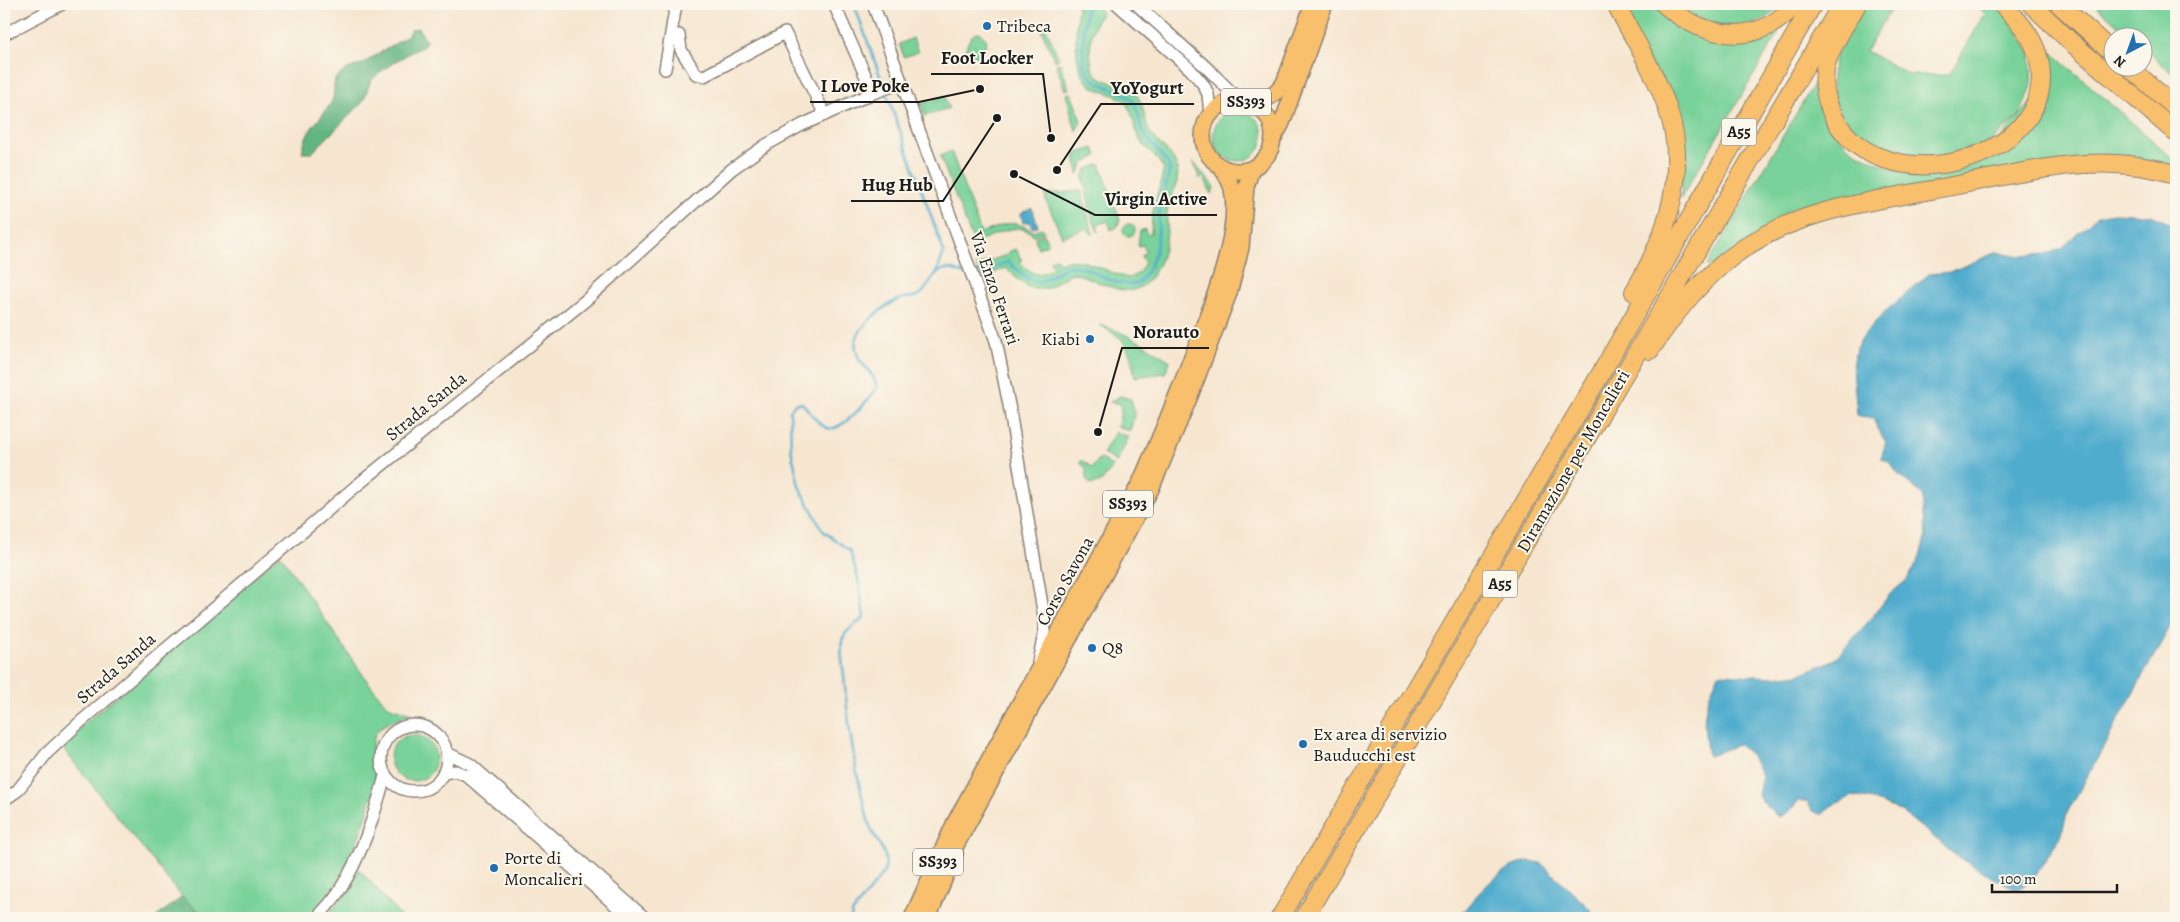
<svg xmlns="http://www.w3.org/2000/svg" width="2180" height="922" font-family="Alegreya,serif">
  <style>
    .green { fill: #78d299; stroke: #4a775a }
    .forest { fill: #62b481; stroke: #3f684e }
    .water { fill: #4faccd; stroke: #366474 }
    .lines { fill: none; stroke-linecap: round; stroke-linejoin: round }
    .stream { stroke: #4faccd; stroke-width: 2.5 }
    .minor-casing { stroke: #898176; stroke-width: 14 }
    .major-casing { stroke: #898176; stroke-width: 18 }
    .highway-casing { stroke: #898176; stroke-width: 20 }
    .minor { stroke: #fff; stroke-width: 11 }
    .major { stroke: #f8bf6c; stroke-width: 15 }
    .highway { stroke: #f8bf6c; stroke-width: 18 }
    .poi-dot { fill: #1f6fb2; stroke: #fbf7ec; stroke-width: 2 }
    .labels { text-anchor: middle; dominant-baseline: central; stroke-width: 4; stroke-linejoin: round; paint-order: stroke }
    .shield { fill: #fbf7ec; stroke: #5f5e5a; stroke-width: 1 }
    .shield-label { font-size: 16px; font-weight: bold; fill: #1c1c1c }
    .poi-label { font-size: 18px; fill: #1c1c1c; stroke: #fbf7ec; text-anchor: start }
    .street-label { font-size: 18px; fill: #1c1c1c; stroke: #fbf7ec }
    .leader { fill: none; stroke: #1c1c1c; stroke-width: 2 }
    .callout-dot { fill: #1c1c1c; stroke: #fbf7ec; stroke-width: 2 }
    .callout-label { font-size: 19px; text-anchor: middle; font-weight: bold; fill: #1c1c1c; stroke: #fbf7ec; stroke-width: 4; stroke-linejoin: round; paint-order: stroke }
  </style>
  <rect width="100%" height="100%" fill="#fbf7ec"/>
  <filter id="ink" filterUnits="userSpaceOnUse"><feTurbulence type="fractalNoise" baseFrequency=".02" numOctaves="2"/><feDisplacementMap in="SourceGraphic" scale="10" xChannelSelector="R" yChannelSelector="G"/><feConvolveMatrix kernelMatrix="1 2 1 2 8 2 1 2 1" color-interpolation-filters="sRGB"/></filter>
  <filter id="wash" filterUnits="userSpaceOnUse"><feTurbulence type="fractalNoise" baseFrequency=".0096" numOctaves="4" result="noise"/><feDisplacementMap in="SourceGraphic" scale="20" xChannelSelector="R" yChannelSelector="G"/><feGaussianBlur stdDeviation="1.12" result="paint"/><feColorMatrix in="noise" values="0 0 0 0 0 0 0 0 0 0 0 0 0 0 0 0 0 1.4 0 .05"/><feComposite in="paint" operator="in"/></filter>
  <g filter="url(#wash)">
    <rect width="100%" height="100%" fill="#f6e6d0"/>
    <path class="green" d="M1078 4H1092L1102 12C1091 27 1088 48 1092 67 1097 85 1128 82 1138 97 1145 108 1144 121 1150 132 1158 145 1174 154 1177 168 1181 182 1169 198 1167 212 1166 218 1168 225 1167 231 1166 251 1155 285 1133 290 1117 294 1090 276 1072 273 1064 277 1058 282 1051 286 1033 297 1018 280 1006 268L981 278 976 266 1009 254 1008 252 1016 249 1022 261 1020 263C1033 274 1036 278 1053 268L1050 260 1056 258 1060 263C1081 253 1108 274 1129 278 1138 275 1142 270 1145 261L1143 260 1141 255 1146 252 1143 245 1138 246 1140 231 1145 229 1147 234 1151 233 1152 216 1164 169C1159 158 1146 151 1140 140 1133 128 1134 111 1124 101 1115 94 1102 92 1093 87 1071 74 1076 26 1078 4Z
      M1624 4H1655L1679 22 1774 30 1779 32 1681 198 1682 161Z
      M1677 4H1787L1756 24 1723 26 1692 16Z
      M1863 4H1894L1866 51 1910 75H1949L1985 14 1975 4H1995L2011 21 2030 52 2032 86 2019 116 1993 140 1955 157 1911 159 1859 140 1834 102 1832 76 1835 58Z
      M2094 4H2176V77L2143 47 2142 38 2131 37Z
      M1039 24 1046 28 1059 59 1055 61Z
      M979 32 987 40 986 44 980 56 971 57 965 51C967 44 971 33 979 32Z
      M913 38 918 52 904 57 899 44Z
      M2042 44 2176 161V167L2152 161 1858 198 1708 267 1707 265 1816 80 1825 119 1846 145 1855 152 1892 169 1921 172 1981 162 2048 82V69Z
      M1060 63 1069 89 1065 90 1056 64Z
      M1071 93 1081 121 1076 131 1066 94Z
      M944 96 949 108 925 116 921 104Z
      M1213 136a25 25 0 1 1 50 0a25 25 0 1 1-50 0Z
      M1094 148 1097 156 1084 163 1078 175 1075 154Z
      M951 151 981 233C1004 226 1010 217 1033 231L1042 228 1044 232 1034 236C1019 218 991 237 974 244L940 156Z
      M1192 161 1212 184 1214 188 1211 194 1204 177 1200 179Z
      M1100 164 1120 220 1117 227 1111 230 1108 221 1097 225 1098 232 1092 218 1083 177 1087 169Z
      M1081 191 1093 234H1091L1088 228 1062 237 1046 200 1045 194Z
      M1123 230a6 6 0 1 1 12 0a6 6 0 1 1-12 0Z
      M1044 234 1048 244 1038 248 1035 238Z
      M1100 325C1126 333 1147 345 1170 361L1165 373 1135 377 1131 356 1122 339Z
      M1120 396 1131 399 1135 413 1130 431 1117 427 1121 412 1120 404 1110 402Z
      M1115 432 1129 437 1117 462 1103 454Z
      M1100 458 1113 467 1101 482 1091 485C1086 480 1084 475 1087 469L1080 463 1082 460 1092 468Z
      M280 554 365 678 384 702 390 707 412 714C401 718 383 722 376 733 367 750 377 766 375 782 370 814 353 854 337 882 329 894 318 906 309 918H207L182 897 60 745Z
      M390 758a23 23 0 1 1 46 0a23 23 0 1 1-46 0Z
      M359 869 402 918H325L346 894Z"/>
    <path class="forest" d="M418 28 426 40 424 46C410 52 381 69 371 81 367 87 367 96 362 103L312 153H302C304 130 320 121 331 103 335 96 333 87 335 79L347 69 362 64 407 36 411 30Z
      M182 897 207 918H155Z"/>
    <path class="water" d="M1032 208 1038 226 1032 228 1030 222 1023 223 1021 214 1023 212Z
      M2114 213 2151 215 2176 226V616L2067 813 2061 836 2031 882 2017 889 1993 878 1959 857 1902 812 1874 800 1853 796 1831 806 1822 815 1813 811 1807 801H1798L1790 811 1779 817 1772 812 1758 796 1762 775 1751 755 1739 745C1727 747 1717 755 1708 756 1702 718 1702 709 1719 674L1773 677 1800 674 1834 660 1869 621 1890 594 1908 579 1919 559 1926 536 1922 494 1899 475 1889 462 1881 458 1886 442 1877 429 1875 419 1857 415 1853 368 1856 348 1866 332 1886 311 1929 274 1950 272 1997 252 2021 256 2046 254 2061 249 2097 216Z
      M1529 861 1541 863 1588 907 1597 918H1458C1475 896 1500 866 1529 861Z"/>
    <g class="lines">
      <path class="stream" d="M854 4 883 84
        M886 92 944 252 937 272
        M976 273 1008 262 1027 278 1040 282C1050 278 1061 267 1071 266 1092 264 1111 290 1139 283L1148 270 1155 253 1158 237 1159 214 1170 169C1166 155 1150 145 1143 132 1138 122 1140 109 1132 100 1119 86 1093 88 1085 68 1079 51 1086 23 1086 4
        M851 918 852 913 884 872C891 852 874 841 869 823 855 775 848 726 844 676 843 664 839 649 843 638 847 628 858 624 864 617L858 578 850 551 823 531 799 486 791 449 790 411 795 404 802 403C809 410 818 425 827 428 842 433 870 398 877 387 873 367 852 363 856 340 860 324 889 301 904 298 909 297 915 298 919 295 929 289 930 275 942 270 952 267 959 273 968 275"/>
    </g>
  </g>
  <g filter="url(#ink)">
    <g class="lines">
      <defs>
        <path id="minor" d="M834 4 873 93
          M873 4 996 341 1009 405 1044 617V634L1038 662
          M1117 4 1190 69 1203 84 1208 94 1210 114
          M1136 4 1208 69 1240 101
          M4 34 62 4
          M679 35 681 50 696 74 704 76 785 33 825 115
          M665 69 676 4
          M381 758a33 33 0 1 1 66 0a33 33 0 1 1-66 0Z
          M447 753 470 764 645 918
          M443 773 456 771 466 775 630 918
          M4 800 17 791 47 753 77 725 355 487 586 300 732 169 766 145 802 125 873 93 901 83
          M317 918C324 909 333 901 339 891 362 856 374 816 385 776"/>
        <path id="major" d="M1203 136a35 35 0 1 1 70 0a35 35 0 1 1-70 0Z
          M1248 102C1265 100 1274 98 1284 83L1313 4
          M1273 139 1282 123 1325 4
          M948 860 1151 489 1190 396 1229 293 1241 248 1246 187 1252 168
          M912 918 955 822 1140 483C1161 436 1180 389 1198 341 1213 301 1241 232 1232 189 1230 180 1225 173 1220 166
          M928 918 955 853"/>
        <path id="highway" d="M1616 4C1633 38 1656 73 1668 110 1689 172 1666 238 1634 292
          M1664 4C1704 39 1758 48 1795 4
          M1857 4C1847 23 1832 43 1826 64 1822 83 1826 103 1835 119 1884 209 2070 157 2037 53 2031 34 2016 18 2002 4
          M2031 4 2071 42 2176 133
          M2059 4 2112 52
          M2130 68 2176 108
          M1650 350C1676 311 1704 275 1744 248 1804 207 1883 200 1952 186 1996 178 2039 167 2083 164 2114 162 2146 165 2176 174
          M1280 918 1607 363 1813 4
          M1304 918 1842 4"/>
      </defs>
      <use href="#minor" class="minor-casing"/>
      <use href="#major" class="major-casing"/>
      <use href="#highway" class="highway-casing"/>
      <use href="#minor" class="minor"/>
      <use href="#major" class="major"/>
      <use href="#highway" class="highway"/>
    </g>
  </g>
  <g class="poi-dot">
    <circle cx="987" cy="26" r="5"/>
    <circle cx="1090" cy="339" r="5"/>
    <circle cx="1092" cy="648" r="5"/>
    <circle cx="1303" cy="744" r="5"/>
    <circle cx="494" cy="868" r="5"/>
  </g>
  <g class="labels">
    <g class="shield">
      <rect x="1221" y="88.5" width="50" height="27" rx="4"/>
      <rect x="1721.5" y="118.5" width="35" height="27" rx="4"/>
      <rect x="1103" y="490.5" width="50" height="27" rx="4"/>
      <rect x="1482.5" y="570.5" width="35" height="27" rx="4"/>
      <rect x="913" y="848.5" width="50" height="27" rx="4"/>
    </g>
    <g class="shield-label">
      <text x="1246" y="102">SS393</text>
      <text x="1739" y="132">A55</text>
      <text x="1128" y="504">SS393</text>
      <text x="1500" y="584">A55</text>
      <text x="938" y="862">SS393</text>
    </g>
    <g class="poi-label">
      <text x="997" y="26">Tribeca</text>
      <text x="1080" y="339" text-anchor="end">Kiabi</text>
      <text x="1102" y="648">Q8</text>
      <text x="1313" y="734">Ex area di servizio<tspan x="1313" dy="21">Bauducchi est</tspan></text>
      <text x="504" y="858">Porte di<tspan x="504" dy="21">Moncalieri</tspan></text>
    </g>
    <g class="street-label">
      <text transform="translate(995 288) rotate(71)">Via Enzo Ferrari</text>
      <text transform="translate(426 406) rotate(-39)">Strada Sanda</text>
      <text transform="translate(1573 461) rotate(-60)">Diramazione per Moncalieri</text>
      <text transform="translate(1065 581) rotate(-61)">Corso Savona</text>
      <text transform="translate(116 668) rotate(-41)">Strada Sanda</text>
    </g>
  </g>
  <path class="leader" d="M1051 138L1043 74H931M980 89L919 102H810M1057 170L1101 104H1194M997 118L943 201H851M1014 174L1095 215H1217M1098 432L1122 348H1209"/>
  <g class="callout-dot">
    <circle cx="1051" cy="138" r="5"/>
    <circle cx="980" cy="89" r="5"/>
    <circle cx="1057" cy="170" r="5"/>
    <circle cx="997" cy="118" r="5"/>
    <circle cx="1014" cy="174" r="5"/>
    <circle cx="1098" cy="432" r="5"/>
  </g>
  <g class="callout-label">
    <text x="987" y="64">Foot Locker</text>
    <text x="865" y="92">I Love Poke</text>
    <text x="1147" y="94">YoYogurt</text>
    <text x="897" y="191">Hug Hub</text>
    <text x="1156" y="205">Virgin Active</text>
    <text x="1166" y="338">Norauto</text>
  </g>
  <rect width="2180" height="922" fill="none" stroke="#fbf7ec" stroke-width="20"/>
  <g transform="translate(2128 52) rotate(221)"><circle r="24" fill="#fbf7ec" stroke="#a29f99"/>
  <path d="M0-4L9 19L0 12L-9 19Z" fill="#1f6fb2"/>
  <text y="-8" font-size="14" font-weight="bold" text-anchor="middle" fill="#1c1c1c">N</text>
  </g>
  <path d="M1992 884v8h125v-8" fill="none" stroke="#1c1c1c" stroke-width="2.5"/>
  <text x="2000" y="884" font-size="15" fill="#1c1c1c" stroke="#fbf7ec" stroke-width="4" paint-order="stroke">100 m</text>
</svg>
